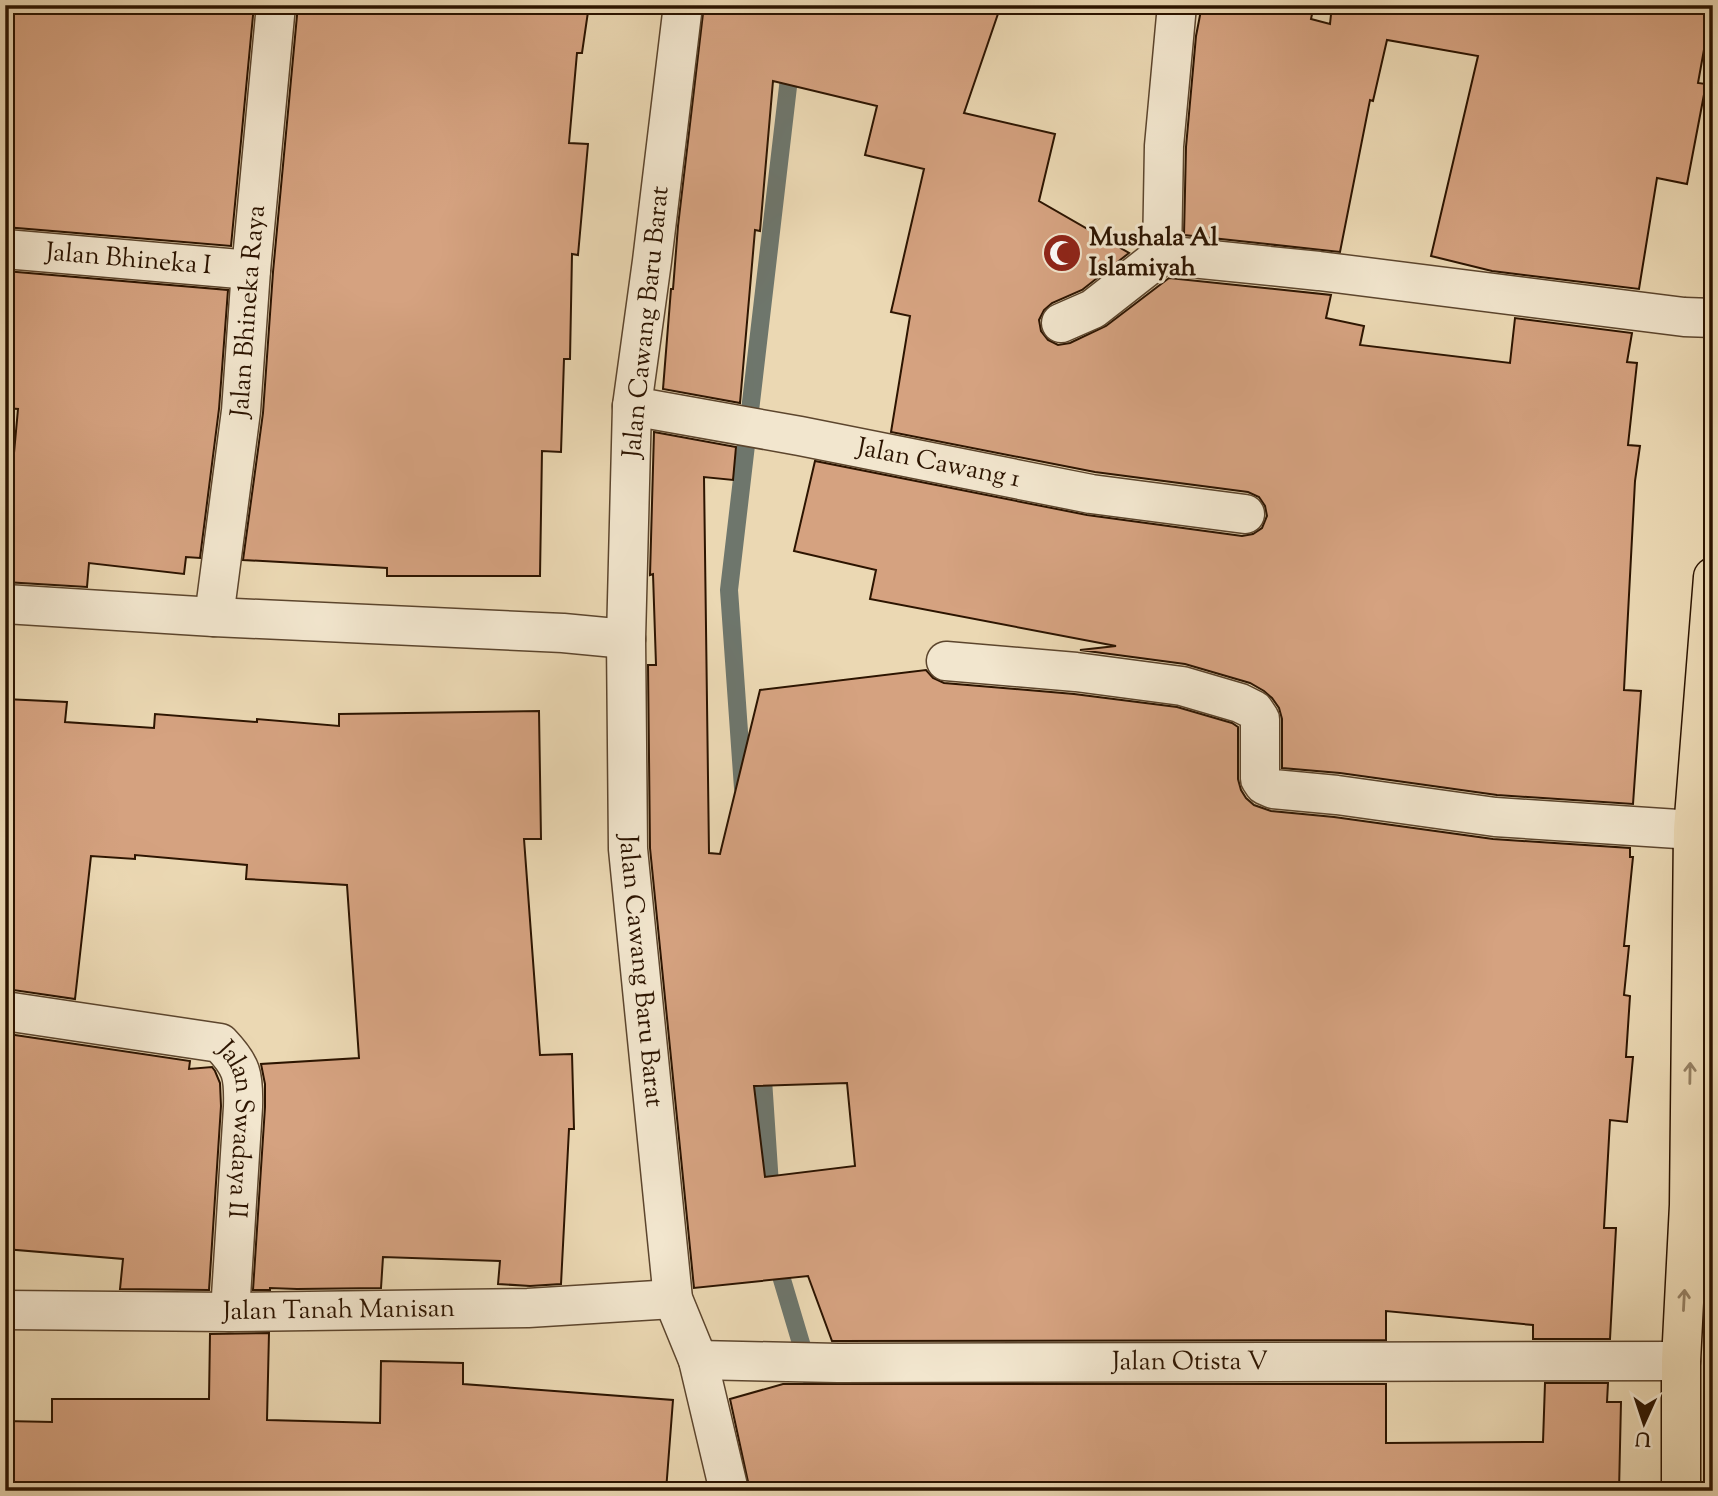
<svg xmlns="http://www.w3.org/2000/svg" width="1718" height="1496" font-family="'Sorts Mill Goudy',serif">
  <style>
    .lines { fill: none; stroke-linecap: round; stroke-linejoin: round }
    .stream { stroke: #6e766c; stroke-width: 18 }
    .building { fill: #d5a280; stroke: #2c1400; stroke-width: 2; fill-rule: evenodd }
    .minor-casing { stroke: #5c452d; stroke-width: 41 }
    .primary-casing { stroke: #2c1400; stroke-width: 41 }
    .minor { stroke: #f2e6ce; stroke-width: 38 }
    .primary { stroke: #ebd8b3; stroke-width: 38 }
    .oneway { stroke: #958062 }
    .labels { text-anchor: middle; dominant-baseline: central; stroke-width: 6; stroke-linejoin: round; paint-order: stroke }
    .poi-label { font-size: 26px; font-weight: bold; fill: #2c1400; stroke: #f2e6ce; text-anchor: start }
    .street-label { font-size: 26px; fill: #2c1400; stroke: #f2e6ce }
  </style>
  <rect width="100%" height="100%" fill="#ebd8b3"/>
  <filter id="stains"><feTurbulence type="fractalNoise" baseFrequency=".00286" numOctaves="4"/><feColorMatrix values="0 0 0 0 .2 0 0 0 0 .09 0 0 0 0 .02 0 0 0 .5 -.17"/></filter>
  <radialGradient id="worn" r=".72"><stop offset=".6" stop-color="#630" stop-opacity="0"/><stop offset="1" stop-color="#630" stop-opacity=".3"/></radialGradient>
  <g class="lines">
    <path class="stream" d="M743 788 729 590 791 61
      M762 1064 771 1200
      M775 1256 820 1407
      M838 1464 846 1491"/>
  </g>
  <path class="building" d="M71 5H254L231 246 5 227V8L71 11Z
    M298 5H589L582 53H577L569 143 588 144 578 255 572 254 570 359H564L561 452 542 451 540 576H387V568L243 560 263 413 273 272Z
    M704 5H1001L964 113 1055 134 1039 201 1129 253 1082 290 1052 303 1044 310 1039 320 1041 331 1048 340 1058 345 1070 343 1106 326 1169 278 1331 295 1326 318 1364 326 1360 345 1510 363 1515 318 1632 333 1627 362 1637 363 1628 445 1640 446 1635 481 1624 690 1641 691 1633 804 1497 795 1340 773 1282 768V719L1279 708 1272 698 1264 691 1250 683 1185 664 1080 650 1116 646 870 599 876 570 794 551 815 461 1087 515 1242 536 1253 534 1262 528 1267 516 1265 506 1259 497 1248 492 1095 472 891 432 910 316 891 312 924 169 865 155 877 106 773 81 760 231 755 230 740 403 663 389 671 289H673L678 226Z
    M1202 5H1314L1311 19 1330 24 1332 5H1712L1698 83 1706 84 1687 184 1657 178 1639 289 1492 271 1431 256 1478 56 1387 40 1373 101 1370 100 1340 252 1184 235 1186 147 1196 36Z
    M5 271 228 290 219 409 200 558 186 557 184 574 89 563 87 587 5 582V552L18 409 5 408Z
    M654 432 736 447 733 480 704 477 709 853 720 854 760 690 926 670 933 678 944 683 1074 694 1177 707 1232 723 1238 727V779L1241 790 1246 798 1254 805 1271 811 1334 817 1493 839 1630 848V857H1633L1624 946H1629L1624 995 1630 996 1626 1057H1633L1627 1122 1610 1120 1604 1228H1616L1610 1339H1533V1325L1386 1311V1340L832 1341 808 1276 694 1288 650 848 648 665H656L653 574 650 575ZM847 1083 855 1166 765 1177 754 1086Z
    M5 699 67 702 65 722 154 728 155 714 257 722V719L339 726V714L539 711 541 839H524L540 1055 572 1054 574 1129H569L561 1284 530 1286 498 1284 500 1261 383 1257 381 1288 297 1289 270 1288V1290H253L265 1107V1084L261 1064 359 1058 347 885 246 879 247 865 135 855V859L91 856 75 999 13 990 14 982 5 981Z
    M8 1034 190 1061 189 1069 212 1067 215 1071 220 1083 221 1106 209 1290 120 1289 123 1259 5 1249V1053Z
    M269 1333 267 1420 380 1423 381 1361 463 1363V1384L673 1400 666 1491H188V1489H53V1487L5 1485V1421L52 1422V1399H209L210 1334Z
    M1545 1383H1608L1607 1402H1621L1619 1491H941L832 1485 812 1491H750L730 1399 783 1384H1386V1443L1543 1442Z"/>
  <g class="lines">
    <defs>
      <g id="minor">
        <path id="s1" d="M683 5 652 261 632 406 626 639 628 849 673 1299 698 1360 729 1491"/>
        <path id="s2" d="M5 249 251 270"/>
        <path d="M1162 255 1164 146 1177 5"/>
        <path d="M1061 323 1093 309 1162 255 1319 271 1684 317 1713 318"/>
        <path id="s3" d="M632 406 800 436 1091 494 1245 514"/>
        <path d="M5 604 214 617 563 633 626 639"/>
        <path id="s4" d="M214 617 241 411 251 270 276 5"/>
        <path d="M946 661 1076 672 1182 686 1240 703 1254 710 1260 719V779L1264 785 1273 789 1337 795 1495 817 1693 830"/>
        <path id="s5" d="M5 1011 220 1043C242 1066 244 1075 243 1107L230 1312"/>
        <path id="s6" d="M5 1310 230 1312 528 1308 673 1299"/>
        <path id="s7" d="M698 1360 838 1363 1681 1361"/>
      </g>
      <path id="primary" d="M1681 1491V1361L1689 1205 1693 830 1713 577"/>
    </defs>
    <use href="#minor" class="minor-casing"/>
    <use href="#primary" class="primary-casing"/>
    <use href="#minor" class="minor"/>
    <use href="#primary" class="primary"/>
  </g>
  <defs><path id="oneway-shaft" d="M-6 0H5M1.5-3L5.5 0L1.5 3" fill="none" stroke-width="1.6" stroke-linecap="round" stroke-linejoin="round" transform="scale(1.75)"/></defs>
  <g class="oneway">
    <use href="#oneway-shaft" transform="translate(1690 1073) rotate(-89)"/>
    <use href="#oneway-shaft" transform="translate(1684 1300) rotate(-87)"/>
  </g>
  <defs>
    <symbol id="mosque-disc" viewBox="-11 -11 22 22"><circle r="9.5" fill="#8f2418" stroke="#f2e6ce"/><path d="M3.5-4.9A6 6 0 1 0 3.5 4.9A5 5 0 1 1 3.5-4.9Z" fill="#fff"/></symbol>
  </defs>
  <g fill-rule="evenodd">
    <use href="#mosque-disc" x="1040" y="231" width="44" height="44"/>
  </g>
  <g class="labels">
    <g class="poi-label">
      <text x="1089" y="238">Mushala Al<tspan x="1089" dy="30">Islamiyah</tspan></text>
    </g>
    <g class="street-label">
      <text stroke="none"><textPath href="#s2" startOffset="124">Jalan Bhineka I</textPath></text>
      <text stroke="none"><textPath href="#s4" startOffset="308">Jalan Bhineka Raya</textPath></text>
      <text transform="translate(647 322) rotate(-84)">Jalan Cawang Baru Barat</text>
      <text stroke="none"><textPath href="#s3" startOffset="312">Jalan Cawang 1</textPath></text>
      <text stroke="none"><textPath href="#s1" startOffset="970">Jalan Cawang Baru Barat</textPath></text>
      <text stroke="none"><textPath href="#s5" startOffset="310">Jalan Swadaya II</textPath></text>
      <text stroke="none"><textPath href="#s6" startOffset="334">Jalan Tanah Manisan</textPath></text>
      <text stroke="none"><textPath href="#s7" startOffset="492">Jalan Otista V</textPath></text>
    </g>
  </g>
  <rect width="1718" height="1496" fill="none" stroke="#ebd8b3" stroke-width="28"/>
  <rect x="7" y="7" width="1704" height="1482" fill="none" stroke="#2c1400" stroke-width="3.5"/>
  <rect x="14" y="14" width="1690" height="1468" fill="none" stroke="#2c1400" stroke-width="2"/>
  <g transform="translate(1644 1423) rotate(183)" stroke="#f2e6ce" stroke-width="5" paint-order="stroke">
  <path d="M0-5L12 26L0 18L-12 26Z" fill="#2c1400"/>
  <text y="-10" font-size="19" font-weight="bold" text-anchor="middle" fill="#2c1400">U</text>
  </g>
  <rect width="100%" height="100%" filter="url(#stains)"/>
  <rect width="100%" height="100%" fill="url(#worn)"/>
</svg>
